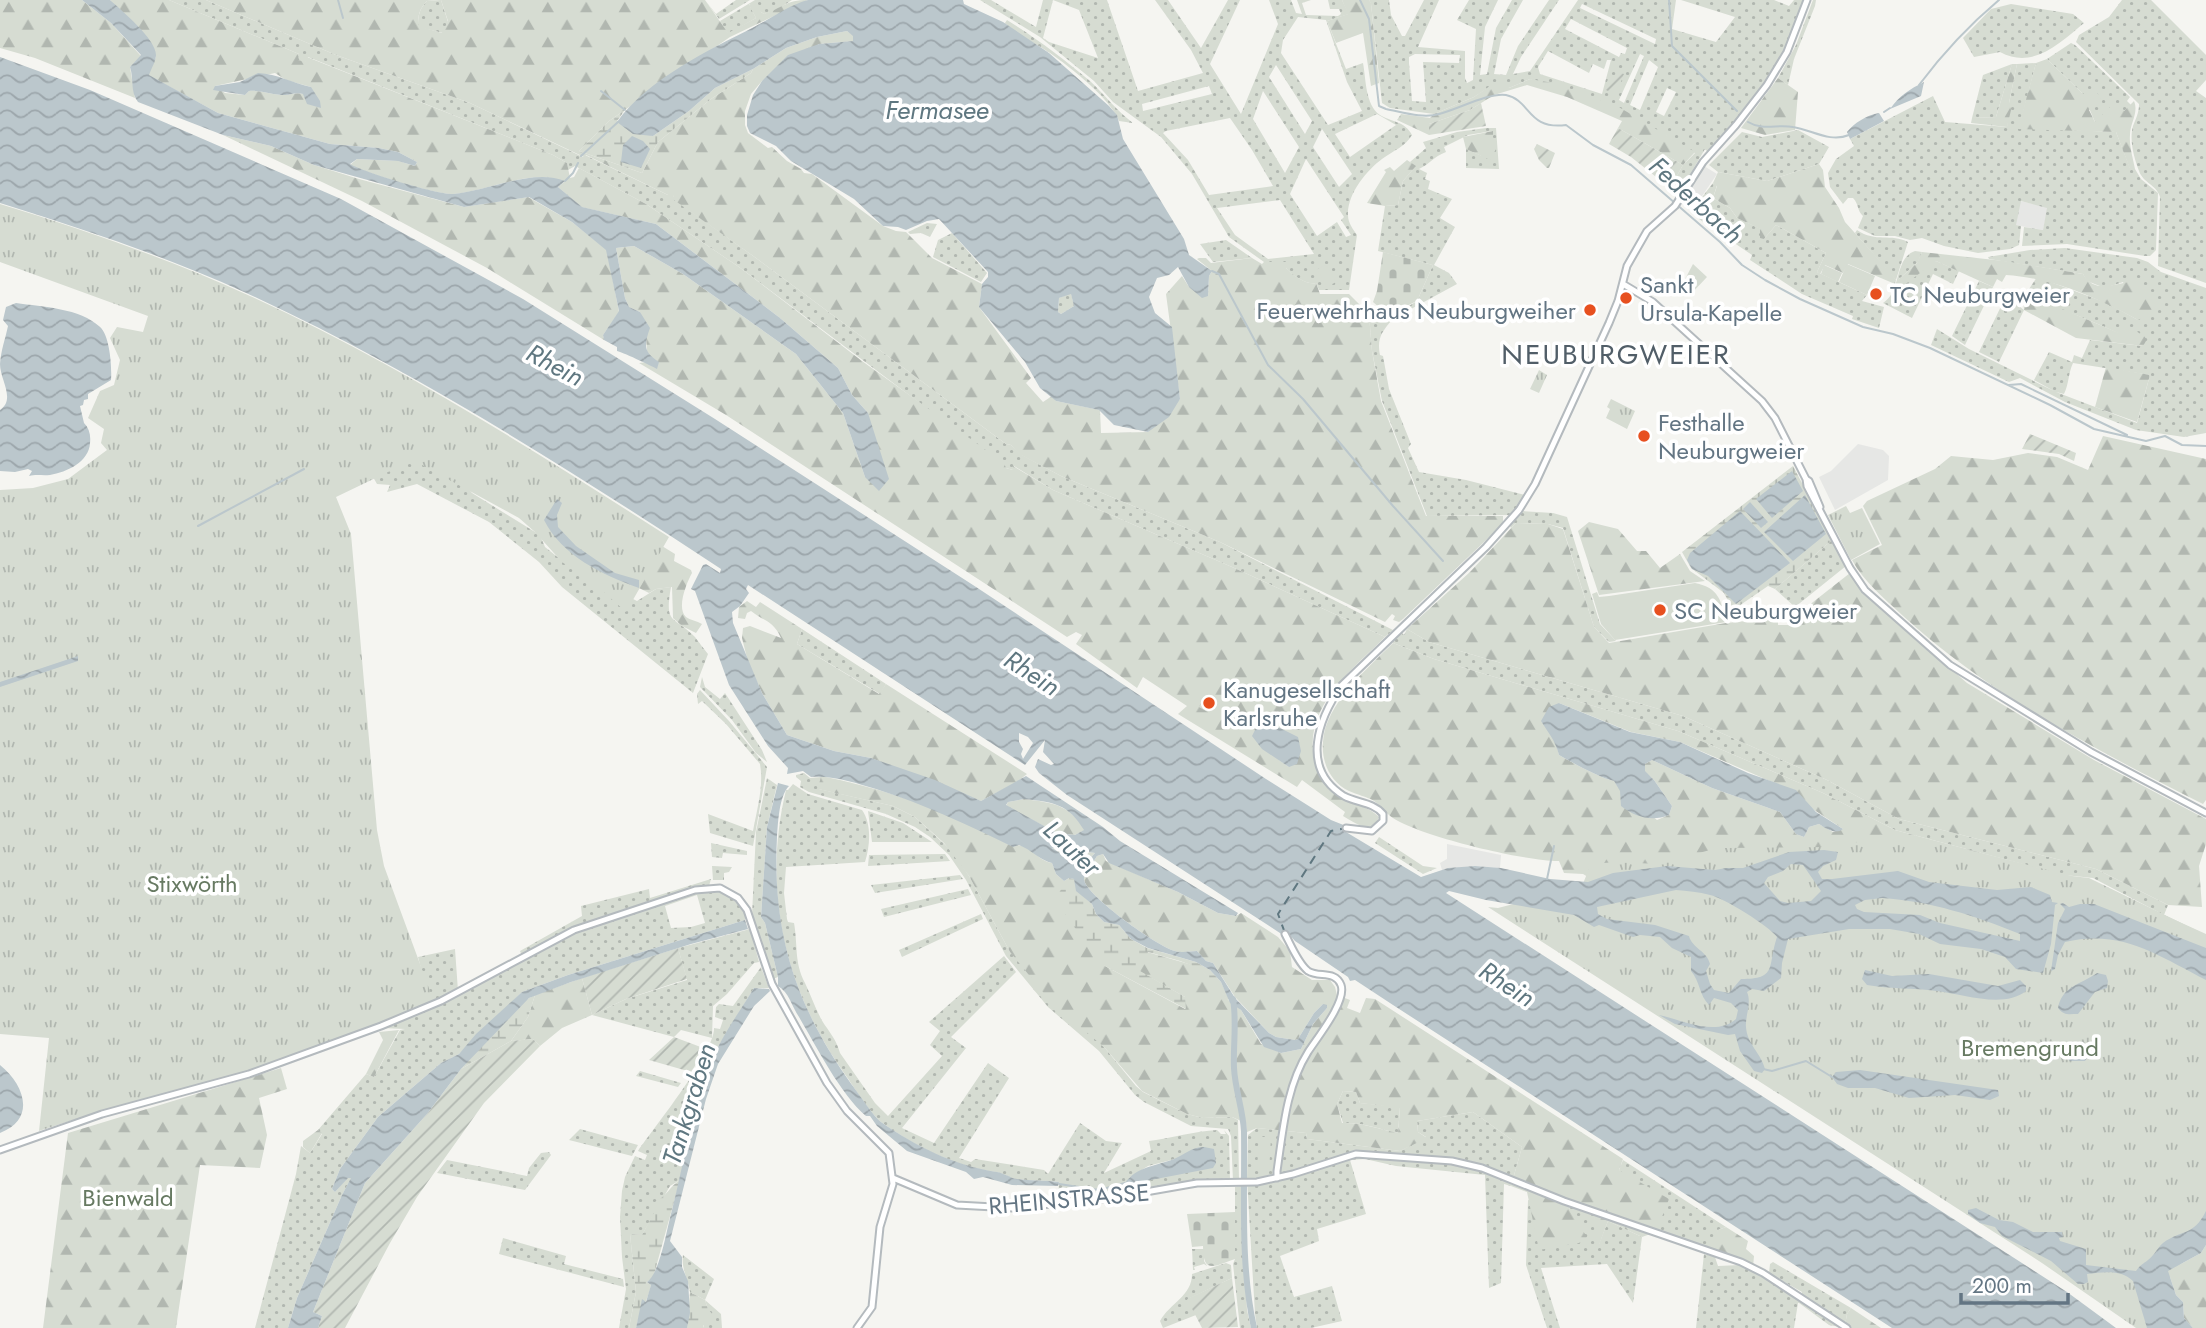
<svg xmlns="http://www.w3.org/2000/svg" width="2206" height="1328" font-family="Jost,sans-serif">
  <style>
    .built { fill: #e6e7e5 }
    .grass { fill: url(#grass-dots); fill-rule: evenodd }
    .forest { fill: url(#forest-firs); fill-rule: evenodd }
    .wetland { fill: url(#wetland-marsh) }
    .cemetery { fill: url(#cemetery-stones) }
    .park { fill: url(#park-tufts) }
    .garden { fill: url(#garden-furrows) }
    .pitch { fill: #d6dcd2 }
    .water { fill: url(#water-waves); fill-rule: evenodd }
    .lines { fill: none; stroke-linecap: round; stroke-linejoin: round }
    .stream { stroke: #bbc7cc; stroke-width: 2 }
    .river { stroke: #bbc7cc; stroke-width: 6 }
    .ferry { stroke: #5f7780; stroke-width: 2; stroke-dasharray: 9 7; stroke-linecap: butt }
    .secondary-casing { stroke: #b4babe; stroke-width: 9 }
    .secondary { stroke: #fff; stroke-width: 5 }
    .poi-dot { fill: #e7501f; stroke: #fff; stroke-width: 2.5 }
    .labels { text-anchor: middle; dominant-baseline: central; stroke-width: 7; stroke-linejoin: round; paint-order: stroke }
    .poi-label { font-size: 24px; fill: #637583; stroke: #fff; text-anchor: start }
    .park-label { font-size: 24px; fill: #677a62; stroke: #fff }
    .street-label { font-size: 24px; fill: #637583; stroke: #fff }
    .water-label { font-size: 26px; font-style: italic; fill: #5f7780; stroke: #fff }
    .quarter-label { font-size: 28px; letter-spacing: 2px; fill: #515e68; stroke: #fff }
  </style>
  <defs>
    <pattern id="grass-dots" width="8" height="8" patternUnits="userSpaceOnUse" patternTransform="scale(1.75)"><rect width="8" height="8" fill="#d6dcd2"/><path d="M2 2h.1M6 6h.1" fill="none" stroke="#b1b7b0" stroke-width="1.8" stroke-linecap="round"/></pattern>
    <pattern id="forest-firs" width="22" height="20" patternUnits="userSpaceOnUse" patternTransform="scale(1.75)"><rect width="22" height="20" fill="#d6dcd2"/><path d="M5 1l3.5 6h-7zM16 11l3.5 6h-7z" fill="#b1b7b0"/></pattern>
    <pattern id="wetland-marsh" width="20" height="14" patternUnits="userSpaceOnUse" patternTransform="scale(1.75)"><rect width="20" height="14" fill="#d6dcd2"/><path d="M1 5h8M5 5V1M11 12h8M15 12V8" fill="none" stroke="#b1b7b0"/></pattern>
    <pattern id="cemetery-stones" width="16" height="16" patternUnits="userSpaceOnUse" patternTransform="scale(1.75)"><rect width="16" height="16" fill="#d6dcd2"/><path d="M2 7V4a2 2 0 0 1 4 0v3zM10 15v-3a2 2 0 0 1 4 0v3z" fill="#b1b7b0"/></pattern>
    <pattern id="park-tufts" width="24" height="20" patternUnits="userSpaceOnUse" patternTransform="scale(1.75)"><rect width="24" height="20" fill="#d6dcd2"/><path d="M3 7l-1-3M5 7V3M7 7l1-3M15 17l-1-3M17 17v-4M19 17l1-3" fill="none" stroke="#b1b7b0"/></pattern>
    <pattern id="garden-furrows" width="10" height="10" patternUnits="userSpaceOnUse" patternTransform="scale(1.75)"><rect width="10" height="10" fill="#d6dcd2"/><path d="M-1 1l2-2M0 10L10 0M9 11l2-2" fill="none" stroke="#b1b7b0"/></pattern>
    <pattern id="water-waves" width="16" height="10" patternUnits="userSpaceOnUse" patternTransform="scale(1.75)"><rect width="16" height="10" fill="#bbc7cc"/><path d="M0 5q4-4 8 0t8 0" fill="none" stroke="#9ca6ab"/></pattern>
  </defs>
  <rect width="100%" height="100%" fill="#f5f5f1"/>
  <path class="built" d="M1704 166 1717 174 1696 205 1684 199Z
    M2020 201 2048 207 2043 230 2015 225Z
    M1858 444 1883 450 1889 456 1888 480 1835 510 1819 477 1831 471Z
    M1447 844 1501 855 1500 868 1475 866 1442 870 1440 863 1447 859Z"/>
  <path class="grass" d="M169 0H206L336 55 470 103 583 157 585 155 668 195H673L675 200 756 258 1006 444 1011 445 1022 455 1061 476 1220 542 1393 630 1385 637 1232 567 1053 490 1014 466 1013 470 1006 468 739 267 646 204 575 166 568 170 567 163 553 155 308 57 305 63 297 60 299 54Z
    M441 0 448 22 443 33 418 27C418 16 419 9 427 1Z
    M705 0 716 14 736 0H750L719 19Z
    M755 0H792L775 11 764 14 749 4 756 18 728 34 720 21Z
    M980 0H991L1036 27 1043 0H1107L1138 91 1203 73 1191 50 1155 0H1168L1201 48 1228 0H1240L1210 64 1241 114 1278 24 1269 0H1291L1296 13 1302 14 1297 0H1311L1302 3 1306 15 1338 16 1341 14 1339 9H1330L1328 0H1342L1349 14 1327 21 1346 69 1363 63C1366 78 1365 105 1380 115 1391 122 1405 121 1412 135 1405 147 1394 150 1382 159 1367 170 1347 194 1348 215 1348 223 1353 229 1357 235L1349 290H1319L1316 283C1307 285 1292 276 1286 268L1291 262H1264L1229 237 1192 174 1161 137 1113 102 1094 81 1040 37ZM1053 0 1079 10 1098 58 1049 42 1043 38ZM1298 17 1326 20 1347 82 1362 111 1328 125 1281 53 1283 40ZM1276 65 1312 121 1305 134 1269 77ZM1209 86 1212 94 1143 111 1142 104ZM1263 91 1299 147 1285 173 1253 119ZM1377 114 1396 125 1350 157 1335 134ZM1230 118 1252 150 1273 186 1209 195 1188 160 1163 133 1166 131ZM1322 129 1352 174 1339 187 1313 147ZM1306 159 1344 217 1341 220 1351 235 1346 237 1337 222 1317 236 1290 194ZM1280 200 1314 254 1268 259 1235 235 1217 208Z
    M1369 0H1389L1391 15 1402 36H1405L1424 0H1439L1418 47 1465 51V78L1467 83 1473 80 1476 29 1457 20 1469 0H1498L1485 27 1480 75 1487 74 1496 28 1512 0H1523L1501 39 1494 74 1506 75 1518 46 1549 0H1559L1521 57 1513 74 1530 71 1578 0H1676L1672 29 1716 42 1735 17 1681 0H1774L1789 6 1794 0H1805C1785 58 1753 110 1708 152L1705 149 1678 195 1670 188 1683 165 1695 153 1665 135 1530 79 1509 88 1491 86 1474 97 1434 114 1390 108 1382 103 1371 4ZM1582 4 1656 39 1655 44 1580 8ZM1571 19 1627 48 1625 54 1621 53 1619 57 1565 29ZM1548 51 1589 73 1593 64 1604 69 1607 60H1611L1602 94 1540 74 1538 67ZM1415 54 1460 55 1459 63 1423 62 1426 102 1412 101 1409 63V57ZM1640 54 1644 56 1624 103 1619 100ZM1649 60 1658 67 1640 110 1630 105ZM1667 88 1676 92 1664 116 1656 112Z
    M1813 0H1816L1815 6 1794 59 1788 85 1778 78 1796 45Z
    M2122 0H2151L2206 55V80L2196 91 2206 98V283L2158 266 2160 197C2157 185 2143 183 2139 171 2134 158 2129 140 2133 126 2136 118 2139 113 2139 104L2076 42 2079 35 2109 17Z
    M2011 4 2073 14 2084 23C2060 43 2033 70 2000 52L1974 57 1963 38 1991 9Z
    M1007 20C1036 38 1064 59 1090 81 1105 95 1116 110 1133 123L1119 121C1110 98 1071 68 1050 53 1035 43 1018 36 1005 23Z
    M2071 43 2075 45 2130 97 2127 101 2131 105 2124 111 2095 122 2083 94 2047 59Z
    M2036 63 2019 128 2116 132 2130 168 2135 169 2141 179 2158 193 2156 250 2150 256H2145L2067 244 2022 246 2024 227 2043 230 2047 208 2021 201 2016 225 2021 226 2019 245 2010 249 1978 253 1944 246 1922 238 1910 240 1895 236H1875L1858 228 1863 216C1857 211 1859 204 1853 198H1848L1843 204 1830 187 1828 173 1836 159 1854 146 1850 139 1933 96 1945 122 2007 127 2009 103 2017 64Z
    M2012 64 1996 117 1972 118 1983 75Z
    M1486 128H1496L1499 169 1466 168V149L1482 156 1493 144 1492 131 1468 135 1444 147 1446 152C1433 157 1430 164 1419 169L1427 173 1425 179 1430 181 1428 189 1452 199 1440 218 1455 227 1434 265 1449 273 1457 284 1400 315 1399 312 1417 301 1433 265 1378 251 1385 206 1398 205 1403 181 1415 167 1410 162 1426 148 1423 142 1457 132Z
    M1798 130 1829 147 1819 164 1767 181 1718 172 1709 165 1742 132 1762 137Z
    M1713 183 1717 185 1713 198 1730 208 1737 218 1761 229 1764 239 1776 225 1826 253 1817 272 1867 295 1862 301 1884 307 1879 328 1852 319 1853 316 1802 294 1750 260 1752 255 1699 219 1706 208 1696 205Z
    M927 223 937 224 930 237 921 233 910 234 908 232Z
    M1857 230C1876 243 1891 233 1908 242L1896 280 1855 233Z
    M952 233 987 273 981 282 933 257 938 240Z
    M1226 240 1252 258 1213 262 1200 244Z
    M2065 248 2137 258 2148 262 2161 272 2206 288V433L2184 437 2136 430 2065 402 2020 378 2009 382 1931 345 1937 329 1969 349 2054 391 2034 380 2049 352 2072 362 2074 355 2082 358 2090 340 2143 346C2105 325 2064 309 2023 298L2037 277 2107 303 2138 320 2123 282 2105 288 2087 281 2083 274 1989 259 1988 257 2030 250ZM2073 363 2150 375 2137 423 2056 392 2064 394C2069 384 2068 374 2073 363Z
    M1915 251 1922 252 1918 262 1898 280 1936 261 1959 271 1953 284 1933 274 1912 318 1883 303C1902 291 1894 258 1915 251Z
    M1979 281 1993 287 1965 345 1952 336Z
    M1071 293 1074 306 1061 314 1058 312 1059 298Z
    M2006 296 2024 310 1999 362 1979 352Z
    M1369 314 1384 321H1391C1381 333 1377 339 1380 355L1383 356 1389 389 1411 444 1408 448 1419 472 1466 480 1525 495 1511 515 1427 516 1382 401 1372 351Z
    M346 430 456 475 472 493 540 535 545 547 570 567 637 601 656 589 671 587C664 626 674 615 695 637 698 641 704 649 708 654L693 693 562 587 539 562 489 522 417 484 387 492 390 485 377 484Z
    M1521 511 1553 513 1567 517 1600 624 1616 641 1609 642 1594 627 1563 528 1548 524 1516 523 1511 528 1510 526Z
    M1832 540 1846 566 1795 607 1775 589Z
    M802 629 886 684 880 694 797 644Z
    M1407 629 1429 642 1683 716 1827 780 1899 819 2096 869 2168 905 2164 915 2093 878 2064 875 1895 830 1823 793 1678 731 1434 659 1393 643V638L1401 632 1404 635Z
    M702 677 705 687 720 699 725 693 762 750 767 762 756 753 732 720 700 687Z
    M700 690 729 721 767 767 753 846 710 833 708 814 753 831C757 809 764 786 760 764L726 724 702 701 698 704 697 694Z
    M804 773 810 778 821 777 819 789 893 806 915 817 953 852 969 876 1010 952 1105 1048 1136 1086 1143 1092 1187 1114 1203 1118 1232 1117 1238 1120 1239 1181H1233L1231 1136 1228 1129 1191 1126 1144 1102 1135 1095 1099 1051 1048 1007 1006 956 966 880 949 855 930 837 915 827 886 814 809 792 800 787 801 781 796 777V775Z
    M767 778 777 785 767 827 761 917 765 923 778 977 773 979 752 915 756 832Z
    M793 784 808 794 862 810C872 824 870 846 865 862L786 867 784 893 787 919 788 922 794 923C798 945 794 962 805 983 812 997 817 1015 827 1028 833 1037 837 1042 840 1053L875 1103 888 1116 942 1056 930 1045 940 1031 929 1022 1004 956 1016 972 951 1037 966 1048 902 1128 934 1143 988 1063 1009 1078 959 1158 971 1162 975 1159 1044 1170 1048 1174 1080 1123 1106 1141 1122 1143 1104 1173 1151 1151 1149 1141C1172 1138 1195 1131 1217 1130L1221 1134H1226L1224 1130 1229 1136 1230 1181 1110 1195 1058 1197 1059 1182C1045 1180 1030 1181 1016 1179 1009 1178 1003 1173 996 1172 956 1167 914 1146 881 1122 873 1116 856 1091 849 1080 786 994 761 894 786 790H788ZM1175 1159 1161 1177 1130 1184 1129 1178 1148 1166Z
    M868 811 903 823 932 842H872Z
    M1379 837 1423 866 1437 868 1423 874 1375 843Z
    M711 843 747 851V855L723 853 722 858 712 857Z
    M945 854 950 861 868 866 869 855Z
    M712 866H713L732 867 729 872 724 873V880H713Z
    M960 875 963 879 875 893 871 885Z
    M711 879 709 886 695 888 583 925 522 956 520 951 582 916 581 906 649 889 650 898Z
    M968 889 971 895 884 917 881 909Z
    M714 890C728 893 734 897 744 908L741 909 745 914V920L568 975 522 992 459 1054 441 1063 378 1117 340 1169 332 1189 335 1192 348 1177H352L342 1195 297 1298 288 1328H255L296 1174 301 1146 310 1153 322 1134 318 1130 366 1074 374 1077 400 1030 405 1029 382 1028 576 932 700 891ZM697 895 705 923 691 927 671 928 665 906Z
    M981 914 983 919 902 957 899 950Z
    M750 929 759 962 754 963 727 994 713 1006 712 1038 681 1030 674 1037 592 1015 626 999 687 980 678 948Z
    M455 949 458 991 434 1002H430L418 957Z
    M761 967 769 988H754L718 1047 712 1060 698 1104 680 1180 670 1186 642 1235 630 1234 636 1292 629 1328H619L626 1289 622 1257 620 1217 622 1191 625 1177 635 1156 645 1160 647 1155 638 1151C654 1128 715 1052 714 1028L720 1029 723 1020 715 1017 716 1007 719 1004 733 1006Z
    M640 1071 681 1083 678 1087 636 1076Z
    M1343 1091 1356 1092 1360 1103 1400 1107 1398 1133C1379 1129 1362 1122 1343 1123L1337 1104Z
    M1473 1112 1522 1147 1511 1186 1504 1184 1501 1283 1489 1288 1485 1175 1396 1166 1365 1159 1350 1160 1366 1214 1317 1229 1319 1241 1280 1256 1294 1297 1332 1286 1342 1321 1311 1328H1257L1255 1314 1247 1179 1248 1135 1257 1128 1306 1133 1307 1139 1400 1151 1426 1137 1418 1132 1417 1121Z
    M580 1129 638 1145 632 1156 569 1140Z
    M549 1152 551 1155 525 1190 437 1173 447 1160 527 1176 529 1168 541 1153Z
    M1623 1160 1726 1227 1718 1230 1714 1251 1656 1232 1619 1170Z
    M1241 1186 1247 1310 1251 1328H1240L1233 1264 1235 1259V1187Z
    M1528 1200 1569 1210 1570 1205 1594 1214 1599 1244 1608 1221 1642 1237 1633 1303 1607 1264 1541 1268 1560 1328H1547L1526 1265Z
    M503 1238 566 1256 564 1264 623 1279 624 1287 499 1254Z
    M1192 1249H1204V1261L1207 1266 1204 1264 1194 1267 1195 1270H1193Z
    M1704 1254 1715 1257 1718 1266 1740 1265 1757 1273 1845 1328 1829 1325 1799 1303H1798L1794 1328H1696Z
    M683 1255 714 1279 705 1300 721 1314 722 1328H703L708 1309 705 1300 690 1292C688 1279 681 1268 683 1255Z
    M1773 1262 1851 1308 1847 1314 1845 1325 1801 1297 1802 1292 1769 1273 1770 1264Z
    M1226 1263 1231 1265 1232 1278 1188 1299 1196 1315 1163 1328 1160 1321C1170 1303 1192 1296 1192 1274Z"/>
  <path class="forest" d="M0 0H82L111 23 141 56 130 67 135 98 35 58 0 48Z
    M110 0H169L299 54 298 60 305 62 307 57 553 155 567 163 570 178 574 177 579 168 646 204 739 267 862 361 1004 463 1006 468 1013 470V466L1053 490 1232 567 1385 637C1352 670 1304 706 1314 758 1316 769 1320 779 1328 787 1343 804 1367 804 1379 817 1372 836 1355 823 1343 816L1345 812 1302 780 1297 787 1178 714 1187 706 1143 677 1137 688 1076 644 1082 635 1076 632 1067 637 726 415 639 363 648 362 646 338 640 312 629 307 625 298 616 248 634 246 683 274 796 354 843 413 865 477 868 413 852 395 838 368 780 318 656 224 581 207 558 187 564 182C534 167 485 192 453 194 436 195 366 173 350 165L357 159 398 161 415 166 417 162 398 152 379 148 330 144 218 113 148 75 156 57ZM275 73 286 80 311 87 303 94C295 92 292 95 285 95 273 95 262 90 249 91L245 95 225 93 215 86ZM1266 721 1278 725 1289 767 1279 760 1261 722Z
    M206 0H438L427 1C419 9 418 16 418 26L442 33 448 21 441 0H705L728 33 756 18 749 5 757 1 761 12 764 14C783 8 785 0 808 0L730 37 609 121 579 151 642 173 658 142 711 99 751 73 753 69 786 48 817 37 847 31 854 36 853 41 819 44 762 81 751 94 745 111V125L748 133 768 148 772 147 787 161 801 169 804 173 812 174 883 226 896 231 906 232 932 258 982 284 979 307 1031 378 1026 383 1043 402 1052 396 1056 401 1100 410 1101 433 1148 432 1180 399 1166 294 1182 276 1189 287 1208 296 1209 276 1212 271 1197 259 1199 258H1206L1211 263 1252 258 1262 264 1264 262H1291L1292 267 1286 268C1293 276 1307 285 1316 283L1320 294H1349L1369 314 1372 351 1381 401 1426 516H1503V524L1403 619 1399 622 1393 620 1395 616 1392 614 1385 622 1220 542 1061 476 1021 455 1011 445 1006 444 756 258 674 200 673 195H668L586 155 584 157 470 103 336 55Z
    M1342 0H1369L1371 3 1379 83 1371 86 1363 33 1336 43 1327 21 1348 14Z
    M2047 59 2083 94 2095 90 2101 98 2089 110 2095 122 2113 104 2124 111 2134 101C2139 113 2130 123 2130 135 2129 146 2133 158 2135 169H2130L2116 132 2018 129 2036 63Z
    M2012 64H2017L2009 103 2011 110 2007 127 1971 123 1972 118 1996 117Z
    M1778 78 1798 92 1795 130 1765 135 1741 128Z
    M1530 79 1553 83 1617 106 1695 152 1683 165 1618 128 1622 121 1567 97 1527 85 1494 95 1470 110 1429 124V135L1397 120 1401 114 1430 118 1434 114 1474 97 1490 86 1503 84 1509 88Z
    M1493 131V144L1496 149 1490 160 1466 149 1463 137Z
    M223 135 271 146 314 165 359 179 464 207 528 197 572 222 607 250 619 312 603 335 604 340 487 268 362 201Z
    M1407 160 1416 166 1403 181 1398 205 1385 206 1367 203 1386 172 1384 170 1390 167 1394 171Z
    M1819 164 1823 170 1825 187 1839 208 1845 222 1890 272 1896 280 1895 284 1848 264 1843 273 1825 265 1820 274 1817 272 1826 253 1776 225 1764 239 1760 238V229L1737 218 1730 208 1713 198 1717 186 1713 183 1718 172 1767 181Z
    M1922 252 2004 261 2083 274C2095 295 2116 283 2134 281L2157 299 2156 312 2138 320C2097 298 2053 278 2006 275L2002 282 1997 279 1993 287 1936 261 1928 272 1924 270 1903 286 1898 280 1917 263Z
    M2023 298 2060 308 2119 333 2126 329 2136 331 2145 337 2146 341 2143 346 2076 338 2024 310Z
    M2106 367 2150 375 2137 422 2095 407Z
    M2103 436 2206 459V800L2203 804C2098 751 1989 695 1902 615 1883 597 1864 582 1852 560L1882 545 1863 506 1867 501 1935 469 1951 456 1993 460 2028 453 2057 457 2088 470Z
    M597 506 675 554 674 561 691 570 692 573C687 582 676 608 686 617 690 620 697 621 702 624L696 633 682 626 673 618 672 587 656 589 649 593 639 588Z
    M1589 522 1618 529 1637 551H1646L1660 568 1680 554 1690 571 1705 581 1599 595 1578 531Z
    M1516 523 1548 524 1563 529 1594 627 1609 643 1726 623 1778 618V625H1789L1794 617 1850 573 1860 589 1967 683 2094 760 2206 819V844L2199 866 2202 907 2168 905 2096 869 1899 819 1827 780 1683 716 1429 642 1407 629 1470 572Z
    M747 601 756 607 760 602 802 629 797 644 879 694 886 684 1027 774 1017 782 981 801 871 758 834 751 787 735 762 693 748 662 742 638 743 628 750 626 781 638C773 620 763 621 751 611L747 613 745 619 738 618 739 607Z
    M1393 643 1434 659 1678 731 1823 793 1895 830 2064 875 2164 915 2206 934V948L1593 880 1583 874 1564 873 1559 861C1528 862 1412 835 1389 815 1384 811 1380 805 1374 801 1366 796 1357 795 1349 791 1331 783 1321 762 1323 742 1325 704 1368 668 1393 643ZM1559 703 1631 732 1680 742 1772 782 1843 829 1833 832 1819 824 1809 827 1804 837 1796 834 1780 812 1712 788 1652 760 1645 764V772L1654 780 1672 806 1669 815 1657 820 1621 791 1614 781C1600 778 1573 763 1559 755L1555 739Z
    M821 776C872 786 922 802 968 824 983 831 998 839 1012 846 1029 841 1037 861 1052 863L1056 874 1064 881 1105 966 1185 1009V997L1139 971 1147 952 1196 966 1214 981 1227 999 1241 1010 1261 1044 1281 1053 1301 1049 1313 1024 1327 1008 1323 1004 1314 1013 1298 1039 1295 1040 1276 1037 1269 1033 1235 997 1213 963 1206 961 1197 951C1190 951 1181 953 1175 951 1158 947 1087 896 1084 880 1083 873 1094 862 1097 856L1103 854 1106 861 1178 892 1218 913 1236 916 1241 913 1278 937 1290 951 1292 967 1312 980H1330L1335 987 1337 995 1350 1000 1347 1008 1360 1013 1366 998 1375 999 1623 1159 1619 1170 1669 1199 1656 1232 1642 1237 1608 1221 1599 1245 1595 1244 1594 1214 1570 1206 1569 1210 1587 1237 1579 1243 1539 1250 1527 1192 1511 1186 1522 1147 1473 1112 1417 1121 1418 1132 1427 1138 1400 1151 1307 1139 1306 1133 1257 1128 1247 1132 1246 1123 1232 1117 1203 1118 1187 1114 1142 1091 1105 1048 1051 1002 1010 952 969 876 944 843 915 817 893 806 818 789ZM1343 1091 1356 1092 1360 1103 1400 1108 1398 1133C1379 1129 1361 1122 1342 1123L1337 1104Z
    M1024 799C1054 803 1068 804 1085 830L1075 835 1057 833 1006 806 1008 802Z
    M1052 848 1095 853 1079 871 1071 860Z
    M582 978 592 1015 562 1028 540 1046 533 1039 511 1041 528 1017 535 995Z
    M399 1030 374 1077 366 1074 383 1040 379 1032Z
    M281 1068 287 1089 259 1098 267 1135 260 1168 200 1165 176 1328H43L68 1133Z
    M318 1130 322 1133 310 1153 303 1147V1141Z
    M1726 1227 1748 1241 1746 1249 1754 1256 1753 1267 1714 1251 1711 1241 1718 1230Z
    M2206 1245V1328H2193L2184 1318 2183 1302 2176 1295 2168 1271 2201 1253Z
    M1851 1308 1881 1328H1849L1845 1325 1847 1314Z"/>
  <path class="wetland" d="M753 69 751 73 711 99 658 142 642 173 579 151 609 121 625 110 617 121 653 136 689 111 715 88Z
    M1793 466 1832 540 1775 589 1768 586 1733 610 1724 593 1691 568 1682 552Z
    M1069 878 1074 879 1078 891 1092 904 1096 914 1104 922 1119 925 1131 939 1147 948 1196 962 1210 970 1221 982 1229 999 1227 1000C1201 962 1189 964 1148 952L1140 971 1185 997 1186 1009 1105 966 1084 941 1055 899 1064 885V881Z
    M535 995 528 1017 511 1041 461 1069C478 1051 513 1004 535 995Z
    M680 1180 653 1278 647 1282 651 1285C648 1301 639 1312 636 1328H629L636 1292 630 1234 642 1235 657 1207 655 1202C666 1197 670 1186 680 1180Z
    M690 1292 705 1300 708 1309 713 1315 703 1326V1328H687Z"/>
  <path class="cemetery" d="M1383 252 1433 265 1417 301 1388 315 1373 302 1377 291Z
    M1235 1212V1259C1214 1266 1203 1275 1203 1246L1192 1247 1187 1214Z"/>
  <path class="park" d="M0 204C85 230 169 259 250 296 397 363 533 450 669 537L626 612 598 587 562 562 535 532 519 518 413 460 336 497 351 534 377 830 384 866 434 1002C371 1027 308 1052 244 1072 175 1092 106 1108 39 1131L49 1038 0 1034V490L33 488 68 479 107 450 101 443 104 429 88 418 100 391 114 385 120 360 110 338 117 327 143 332 148 316 0 262Z
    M1693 264 1707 277 1691 294 1687 291 1691 284 1684 281Z
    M1539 370 1547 375 1539 393 1530 389Z
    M1611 399 1635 411 1627 429 1606 418 1610 409 1607 407Z
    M1846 506 1850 513 1862 508 1880 544 1851 560 1828 515Z
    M1898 832 2072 876 2089 878 2206 935V1242L2175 1269 2170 1276 2153 1328H2136L2042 1263 1488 907 1498 908 1582 886 1591 864 1616 862 1658 864 1710 850 1725 848 1835 847 1852 844 1873 836Z"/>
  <path class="garden" d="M1618 72 1624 74 1616 95 1604 89 1609 77 1615 79Z
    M1481 103 1486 126 1429 135V124L1470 110Z
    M1618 128 1683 165 1670 188 1631 157 1609 144Z
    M1537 144 1555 153 1549 168H1547L1539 160 1534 149Z
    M2030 434 2076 453 2074 461 2059 454 2022 449Z
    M678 948 687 979 626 999 592 1015 582 978Z
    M674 1037 706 1049 691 1072 649 1060Z
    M533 1039 540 1046 484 1103 417 1197 390 1243 345 1328H318L322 1316 313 1312 365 1183 427 1114 461 1069 511 1041Z
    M1232 1278 1238 1327 1202 1328 1187 1299Z"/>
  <path class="pitch" d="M1847 264 1875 276 1867 295 1839 282Z
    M1326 265 1336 282 1327 287 1317 269Z
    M1824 265 1842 273 1838 282 1821 274Z
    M1695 583C1719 588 1721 600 1726 622L1615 640 1601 624 1592 594 1597 592 1599 597 1609 596Z
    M1206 694 1219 701 1211 714 1199 707Z
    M1259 1137H1271L1269 1172 1257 1171Z"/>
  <path class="water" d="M82 0H110C122 11 156 39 156 55 156 61 151 69 149 75L218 113 330 144 379 148 398 152 417 162 415 166 398 161 357 159 350 164C363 172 439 195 453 194 487 191 533 168 565 181L558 187 582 207 656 224 780 318 838 368 852 395 868 413 889 479 879 491 865 477 843 413 796 354 683 274 634 246 616 248 625 298 629 307 640 312 650 328C644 345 643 352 659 362L657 369C652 366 620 351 617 351V347L604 340 603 335 619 311 606 250 572 222 529 197 464 207 314 165 271 146 223 135 138 102C130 92 134 79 130 67L141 55 111 23Z
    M808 0H963L964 4 1003 22 1049 53 1109 106 1117 115 1123 139 1184 239 1189 255 1212 271 1209 276 1208 296 1202 298 1189 287 1178 267 1169 275 1157 278 1149 297 1155 313 1172 327 1180 399 1169 417 1148 432 1114 425 1099 410 1056 401 1040 388 1025 362 979 307 982 284 988 277V272L939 219 927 221 906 230 898 227 883 226 854 199 791 161 776 146 750 133 747 126V115L753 95 762 81 788 55 819 44 853 41V36L847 31 817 37 786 48 753 69 715 88 689 111 653 136 633 134 617 122C648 79 709 50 754 27 772 18 789 5 808 0ZM1071 294 1074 306 1061 314 1058 312 1059 298Z
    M0 57 90 90 341 199 523 299 715 419 973 585 1266 779 1331 820 1346 826V832L1421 877 1448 868 1475 866 1501 868 1550 879 1588 882 1613 873 1667 866 1715 870 1726 868H1743L1789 852 1824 850 1838 852 1836 860 1823 866 1818 872 1822 879H1832L1898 871 1929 882 1997 890 2031 887 2050 895 2052 902 2058 903 2055 905 2051 944 2043 973 2016 969 2005 957 1981 949 1940 944 1919 934 1890 929H1849L1788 939 1782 963 1781 978 1764 991 1752 989 1747 992C1752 1003 1745 1016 1746 1027 1747 1044 1761 1053 1765 1069L1762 1073 1754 1071 1740 1051 1735 1034 1728 1035 1675 1024 1659 1015C1682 1020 1716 1037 1736 1019L1738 1010 1731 1003 1714 998 1709 1005C1699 995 1700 981 1691 971V957L1672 948 1660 937 1640 935 1633 937 1599 925 1594 927 1574 915 1486 900 1449 891 1446 893 2067 1292 2116 1328H1892L1393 1005 1355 980 1350 981 1348 977 1295 941 1288 933 1283 935 1067 795 1039 773 1035 767 1038 759 1051 765 1054 764 1043 752 1045 740 1025 765 748 585 746 589 749 593 740 606 732 612 733 623 762 693 787 735 834 751 871 758 935 780 981 801 1026 776 1103 827 1120 841 1238 913 1236 916 1218 913 1178 892 1109 863 1103 854 1097 856C1094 862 1083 873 1084 880 1087 896 1158 947 1175 951 1181 953 1190 951 1197 951L1206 961 1213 963 1235 998 1269 1033 1276 1037 1295 1040 1298 1039 1314 1013 1323 1004 1327 1005V1008L1313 1024 1301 1049 1281 1053 1264 1047 1241 1010 1230 1003 1221 982 1210 970 1196 962 1148 948 1131 939 1119 925 1104 922 1096 914 1092 904 1076 891 1074 879 1069 878 1064 881 1056 874 1052 863C1043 862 1030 849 1019 845L1013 847C968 825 924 804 876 789 856 783 833 775 811 777L803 771 787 774 788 768 768 746 729 685 695 591 691 589 703 565 706 564 720 573 721 569C567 468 412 369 244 292 165 256 83 229 0 203ZM1019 733 1028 737 1033 743 1023 759 1021 754 1023 749 1019 742ZM1024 799C1054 802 1068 804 1084 830L1075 835 1057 833 1006 805 1008 802ZM1052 848H1063L1095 853 1079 871 1071 860ZM1791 864 1803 865 1821 891 1811 901 1788 903 1780 901 1764 883 1768 877 1783 871ZM1676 890C1687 891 1699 892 1710 895 1724 898 1769 926 1777 937 1767 967 1778 979 1741 979L1729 993 1714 990 1710 984 1706 971 1710 964C1707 951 1692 948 1689 936L1655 925 1607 919 1598 914 1597 907ZM1882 898C1930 901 1976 916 2020 934V941L1940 923 1920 915 1864 912 1857 909 1855 905 1865 900Z
    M258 73C278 74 292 83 311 87L320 101 321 108 307 104 303 94C295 92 292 95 285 95 273 95 262 90 249 91L245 95 213 90 215 86 240 82Z
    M1924 82 1921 96 1890 109C1899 96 1910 89 1924 82Z
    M1879 113 1884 121 1850 139 1847 132C1854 123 1867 115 1879 113Z
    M632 136 643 141 650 149 641 168 621 162 623 145Z
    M16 303C43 307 80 308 100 327 110 336 112 367 111 380L88 394V399L84 400 83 405 80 406 84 423C89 428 91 435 90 443 89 462 67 472 50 475 42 476 37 474 29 476L32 471 28 469 15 472 0 471V410C16 399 0 380 0 364 1 350 5 340 8 326L3 320 6 307Z
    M1792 471 1803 491 1772 518 1756 499Z
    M1805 495 1826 534 1793 561 1764 532Z
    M557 499 562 503 557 515 558 527 576 546 615 573 639 580V588C603 575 562 556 544 520Z
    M1750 502 1768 522 1761 528 1743 509Z
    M1740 511 1790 563 1736 604 1708 576 1692 569 1687 560 1690 553Z
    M78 656V661L0 687V682Z
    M1559 703 1630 732 1680 742 1748 773 1796 790 1816 812 1843 829C1835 835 1827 829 1819 824L1809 827 1804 837 1796 834 1780 812 1712 788 1652 760 1645 764V771L1654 780 1672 806 1669 815C1652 822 1635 817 1621 806L1620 791 1614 781C1600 778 1573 763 1559 755 1555 740 1549 734 1541 721L1549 707Z
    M1266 721 1298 737 1301 751 1297 764 1289 767 1262 749 1252 736 1258 724Z
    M778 783 789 786C779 796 778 823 777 837 772 933 796 1007 852 1085 859 1094 874 1117 881 1122 915 1146 955 1166 997 1172 1004 1173 1010 1178 1017 1179 1031 1181 1045 1180 1059 1182L1058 1186 1012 1185 983 1177 974 1179 966 1172 907 1151 877 1126 870 1116H866C841 1095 816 1046 799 1017 792 1007 789 992 778 986V977L765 923 761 917 767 827Z
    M2063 903 2069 907 2080 904H2094L2206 948V980C2157 955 2122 929 2065 942L2058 955 2055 969 2051 971 2058 923 2065 909 2060 904Z
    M745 920 748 929 691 944 571 982 529 998 461 1069 427 1114 365 1183 313 1312 322 1316 318 1328H288L297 1298 342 1195 351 1178H348L335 1192 332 1189 340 1169 378 1117 441 1063 459 1054 476 1034 522 992 568 975Z
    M1865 970 1892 976 1929 974 1998 986 2020 980 2026 986V991C2004 1009 1962 994 1937 991 1913 988 1890 989 1867 985L1862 979Z
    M2097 973 2106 975 2108 981 2107 988 2095 992 2078 1014C2069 1014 2064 1016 2058 1008 2062 986 2080 985 2097 973Z
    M754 988 769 989 770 991 754 1006 718 1064 706 1099 670 1241 682 1257V1267L688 1281 690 1313 687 1328H636L642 1299 646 1302 651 1285 647 1282C659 1274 666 1234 670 1218 684 1165 694 1096 718 1047 728 1027 742 1008 754 988Z
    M2078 1042 2081 1046 2088 1049 2090 1053 2085 1061H2070L2064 1055 2065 1045Z
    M0 1065C24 1084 37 1119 0 1133Z
    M1860 1070 1998 1090 1999 1096 1990 1100 1955 1095 1909 1098 1875 1088H1848L1837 1084 1832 1077 1836 1072Z
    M1204 1147 1214 1149 1216 1163 1213 1168 1130 1184 1125 1183C1137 1166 1157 1166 1174 1159 1186 1154 1191 1147 1204 1147Z
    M1976 1208 1999 1220 2013 1222 2033 1232H2062L2063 1237 2059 1238 2060 1241 2086 1249V1265L2136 1271C2140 1265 2143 1264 2148 1260 2154 1256 2157 1248 2163 1243 2182 1229 2193 1237 2206 1211V1245L2201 1253 2168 1271 2176 1295 2183 1302 2184 1318 2193 1328H2147L2133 1281C2121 1269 2103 1272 2087 1274L2088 1282 2084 1284H2078L2051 1261 2002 1236 1995 1227 1980 1223 1968 1214V1210Z"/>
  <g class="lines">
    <path class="stream" d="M338 0 343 18
      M1360 0 1369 19 1379 106 1386 109C1402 112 1423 119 1439 114 1456 110 1490 92 1506 95 1531 100 1527 130 1566 125L1593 145 1631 165 1720 242 1742 265 1765 280 1800 299 1863 327 1893 334 1930 348 2050 405 2094 429 2146 441 2165 436 2182 445 2206 446
      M1669 0 1672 46 1737 111
      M1919 85C1943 53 1968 26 1999 0
      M601 91 625 110
      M1884 112 1890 108
      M1748 122C1763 131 1777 124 1793 127 1812 130 1830 143 1849 135
      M581 156 618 122
      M565 181 573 173 578 163
      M1212 271 1219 274 1268 365 1303 399 1393 506 1443 561
      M2009 385 2021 384 2127 435
      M198 526 304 469
      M1547 879 1554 846
      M1763 1069 1772 1071 1806 1061 1832 1077
      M1059 1184 1099 1190 1125 1183"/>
    <path class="river" d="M1233 999C1237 1022 1233 1045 1234 1068 1235 1089 1243 1110 1244 1131 1245 1196 1240 1264 1254 1328"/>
    <path class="ferry" d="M1285 933 1278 914 1331 831 1346 828"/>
    <defs>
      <path id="secondary" d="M1623 284 1653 302 1762 401 1775 418 1806 479 1809 481 1820 507
        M1806 479 1807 486 1850 568 1865 590 1950 665 2091 752 2206 813
        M1346 828 1372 831 1383 821V814C1373 802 1357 803 1344 796 1299 768 1319 718 1342 685L1486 547 1519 510 1535 484 1609 323 1618 301 1627 266 1647 231 1675 206 1703 162 1736 125 1767 85 1787 52 1807 0
        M0 1150 102 1114 249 1074 381 1026 441 1001 574 930 695 890 720 888 738 898 747 910 772 984 827 1083 847 1111 889 1153 893 1184 880 1227 872 1307 857 1328
        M893 1178 957 1205 1012 1208 1111 1198 1197 1183 1257 1182 1293 1174 1356 1154 1452 1161 1482 1168 1564 1201 1741 1262 1763 1273 1847 1328
        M1277 1178V1171C1283 1131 1286 1087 1308 1052 1317 1038 1347 1001 1341 985 1335 970 1319 978 1308 971 1298 963 1291 945 1285 934"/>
    </defs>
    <use href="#secondary" class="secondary-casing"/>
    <use href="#secondary" class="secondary"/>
  </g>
  <g class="poi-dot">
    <circle cx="1876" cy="294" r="7"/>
    <circle cx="1626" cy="298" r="7"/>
    <circle cx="1590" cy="310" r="7"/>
    <circle cx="1644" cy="436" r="7"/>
    <circle cx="1660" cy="610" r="7"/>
    <circle cx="1209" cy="703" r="7"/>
  </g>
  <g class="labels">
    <g class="poi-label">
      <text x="1640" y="284">Sankt<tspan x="1640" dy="28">Ursula-Kapelle</tspan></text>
      <text x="1890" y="294">TC Neuburgweier</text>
      <text x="1576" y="310" text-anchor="end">Feuerwehrhaus Neuburgweiher</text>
      <text x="1658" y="422">Festhalle<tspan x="1658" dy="28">Neuburgweier</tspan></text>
      <text x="1674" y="610">SC Neuburgweier</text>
      <text x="1223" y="689">Kanugesellschaft<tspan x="1223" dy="28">Karlsruhe</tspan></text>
    </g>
    <g class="park-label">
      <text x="192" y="883">Stixwörth</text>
      <text x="2030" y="1047">Bremengrund</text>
      <text x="128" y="1197">Bienwald</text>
    </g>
    <g class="street-label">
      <text transform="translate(1069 1199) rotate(-5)">RHEINSTRASSE</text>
    </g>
    <g class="water-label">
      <text x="937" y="110">Fermasee</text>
      <text transform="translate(1696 200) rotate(42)">Federbach</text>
      <text transform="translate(555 365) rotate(28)">Rhein</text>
      <text transform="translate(1032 673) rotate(33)">Rhein</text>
      <text transform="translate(1072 848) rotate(43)">Lauter</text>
      <text transform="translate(1507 984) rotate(33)">Rhein</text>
      <text transform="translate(689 1104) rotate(-73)">Tankgraben</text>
    </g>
    <g class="quarter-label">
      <text x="1616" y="354">NEUBURGWEIER</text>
    </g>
  </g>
  <path d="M1961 1293v10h107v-10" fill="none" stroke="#637583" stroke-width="3.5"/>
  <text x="1972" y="1293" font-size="21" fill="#637583" stroke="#ffffff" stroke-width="5" paint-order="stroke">200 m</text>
</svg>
